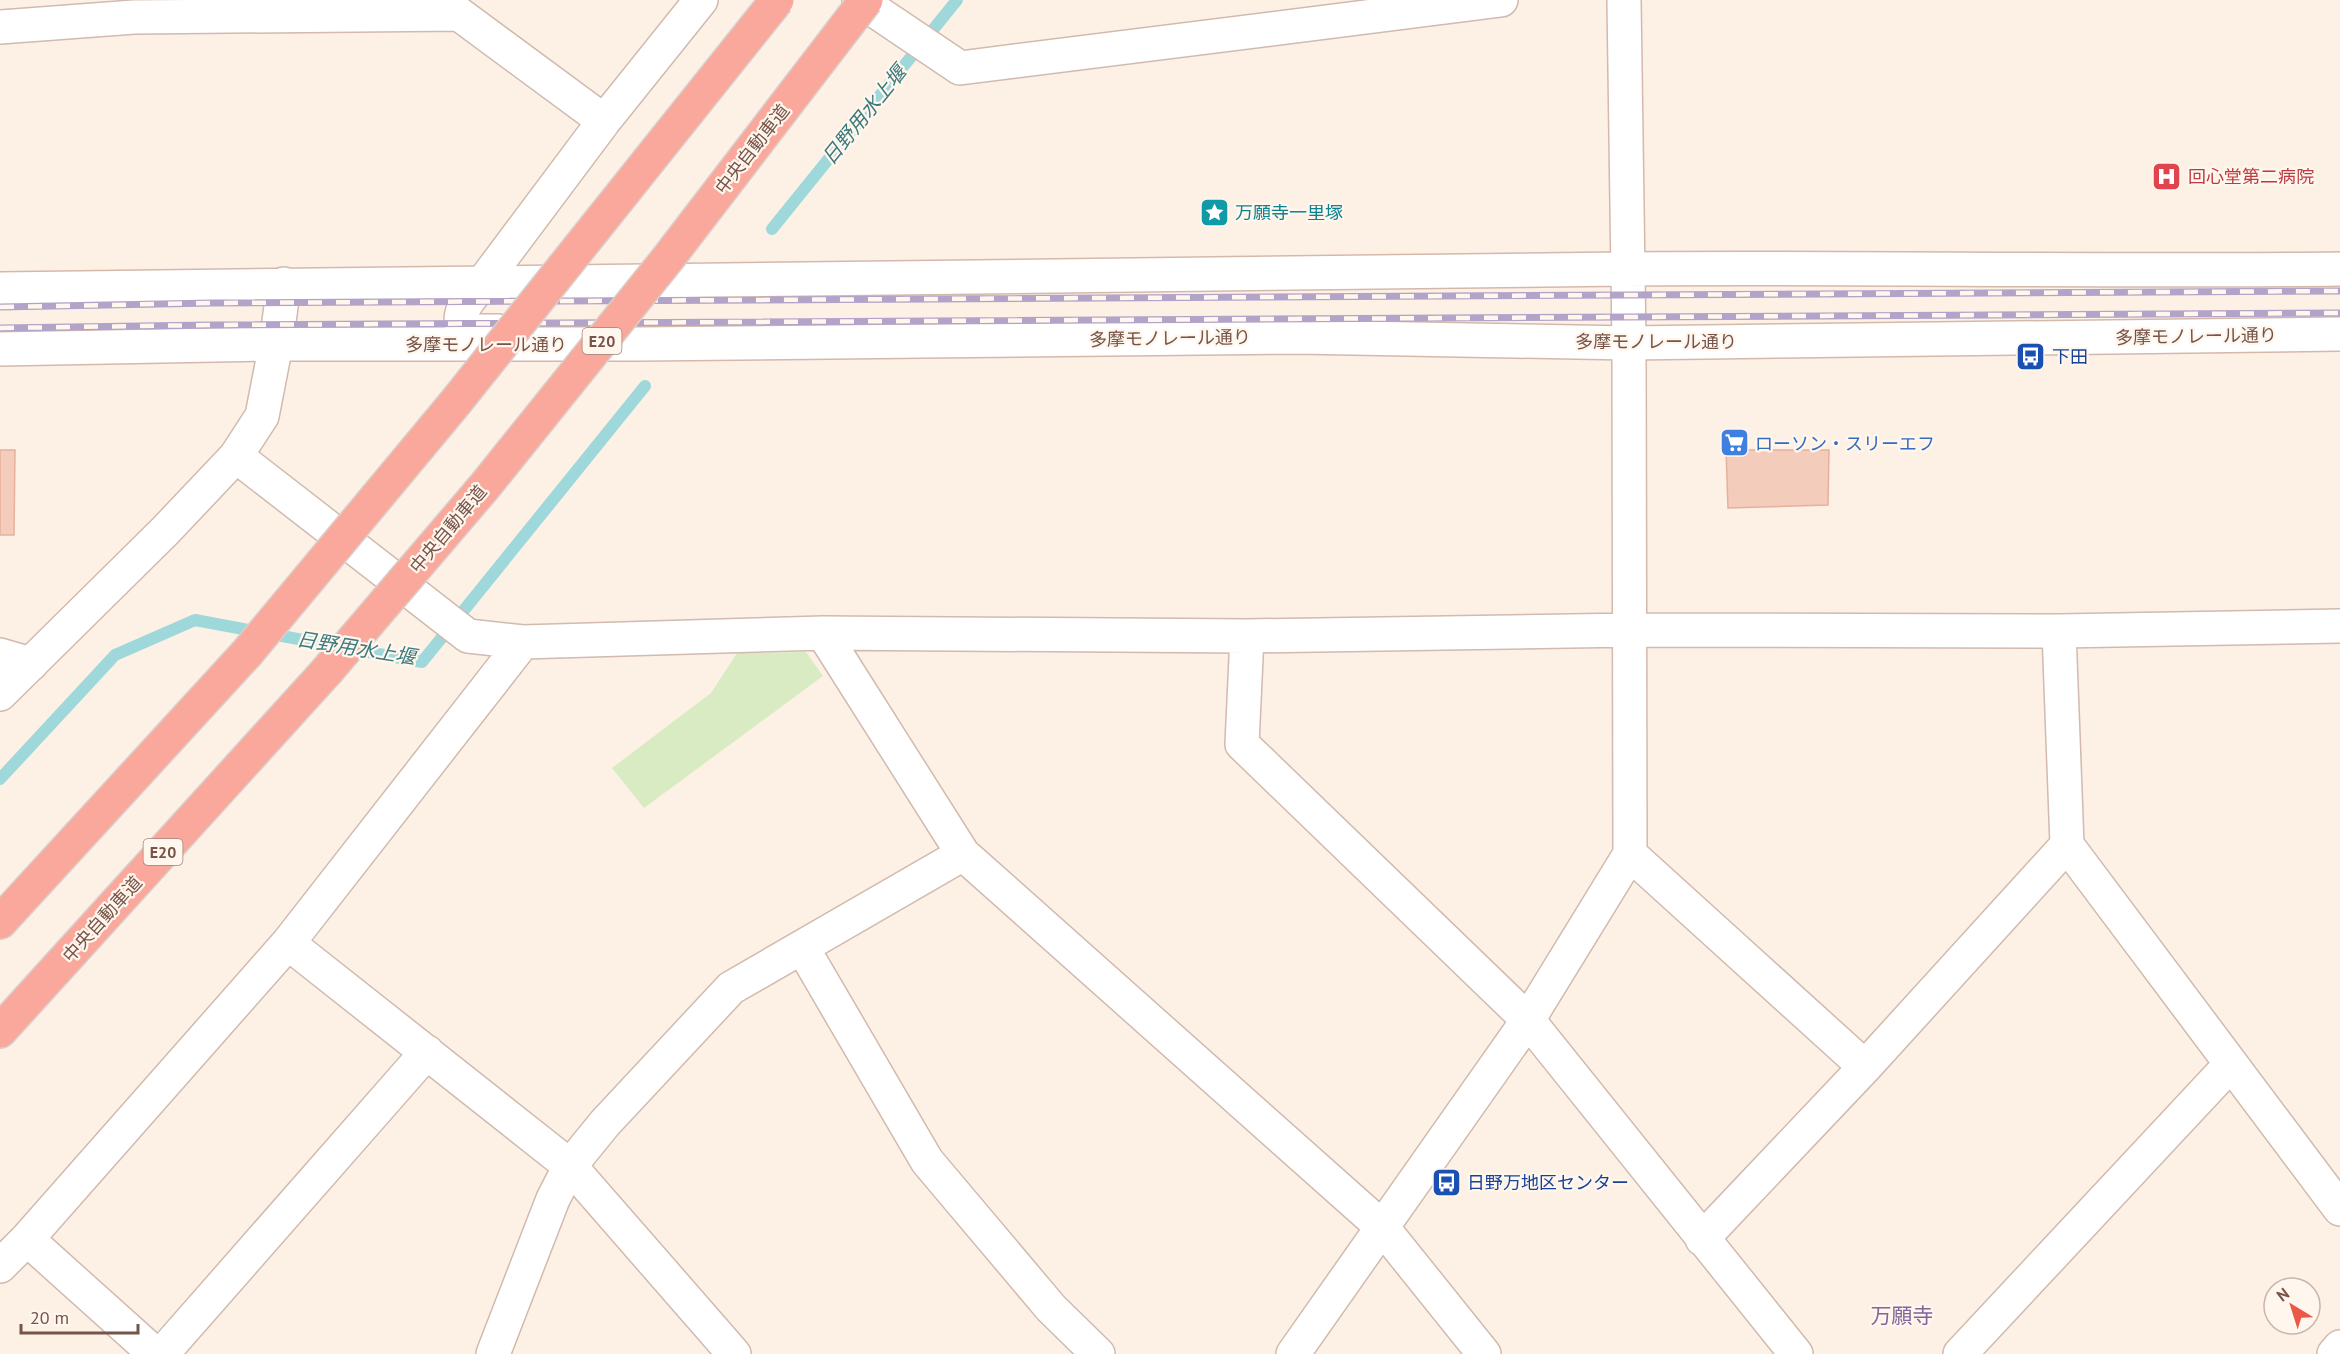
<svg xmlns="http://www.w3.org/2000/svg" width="2340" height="1354" font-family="'PT Sans','Noto Sans JP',sans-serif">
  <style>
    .green { fill: #d8ebc3 }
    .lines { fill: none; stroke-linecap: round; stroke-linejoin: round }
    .stream { stroke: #9fd8da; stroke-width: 12 }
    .building { fill: #f3ccbc; stroke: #e7b09c; stroke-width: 1.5 }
    .minor-casing { stroke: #d1baae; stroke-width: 36 }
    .tertiary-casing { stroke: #d1baae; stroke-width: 36 }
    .secondary-casing { stroke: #d4b9ab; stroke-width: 36 }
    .motorway-casing { stroke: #d9cfcc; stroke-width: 36 }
    .minor { stroke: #fff; stroke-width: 33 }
    .tertiary { stroke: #fff; stroke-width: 33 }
    .secondary { stroke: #fff; stroke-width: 33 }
    .motorway { stroke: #f9a89b; stroke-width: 33 }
    .rail-casing { stroke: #b2a3c8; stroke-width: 7 }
    .rail { stroke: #fff6ed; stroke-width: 4.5; stroke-dasharray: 14; stroke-linecap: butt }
    .motorway-bridge-casing { stroke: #d9cfcc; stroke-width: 36; stroke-linecap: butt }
    .motorway-bridge { stroke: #f9a89b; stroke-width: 33 }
    .labels { text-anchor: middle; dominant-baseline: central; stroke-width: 4.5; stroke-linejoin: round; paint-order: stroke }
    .shield { fill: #fff6ed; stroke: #a0857a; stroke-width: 1.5 }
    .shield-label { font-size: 16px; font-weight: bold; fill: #775449 }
    .street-label { font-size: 18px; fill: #775449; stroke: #fff6ed }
    .health-label { font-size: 18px; fill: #be3a42; stroke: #fff6ed; text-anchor: start }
    .culture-label { font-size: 18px; fill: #0d838f; stroke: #fff6ed; text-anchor: start }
    .transit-label { font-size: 18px; fill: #164399; stroke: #fff6ed; text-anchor: start }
    .shop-label { font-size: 18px; fill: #366cbe; stroke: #fff6ed; text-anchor: start }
    .water-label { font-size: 20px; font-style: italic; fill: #3c7a7d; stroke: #fff6ed }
    .quarter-label { font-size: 21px; fill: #82659b; stroke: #fff6ed }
  </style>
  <rect width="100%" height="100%" fill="#fdf1e6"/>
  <path class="green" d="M806 652 823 676 644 808 612 768 711 693 737 653Z"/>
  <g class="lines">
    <path class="stream" d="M772 229 957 0
      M0 779 115 655 195 620 422 662 645 386"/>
  </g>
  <path class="building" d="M0 450H15L14 535H0Z
    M1726 450H1829L1828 505 1728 508Z"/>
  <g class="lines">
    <defs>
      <path id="minor" d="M859 0 960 68 1501 0
        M0 27 134 17 459 14 604 121
        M485 280 604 121 701 0
        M236 456 468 636 523 642 823 633 1247 636 1631 630 2059 631 2067 845 2340 1209
        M2059 631 2340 626
        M823 633 963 854 1382 1227 1484 1354
        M1247 636 1242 744 1528 1020 1796 1354
        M0 655 31 664
        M1630 854 1865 1067
        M288 943 570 1166 734 1354
        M802 947 927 1161 1051 1308 1098 1354
        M27 1239 155 1354
        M1702 1239 1865 1067 2067 845
        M0 1266 27 1239 288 943 523 642
        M162 1354 427 1052
        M493 1354 553 1199 570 1166 605 1123 731 988 963 854
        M1293 1354 1528 1020 1630 854 1629 343
        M1960 1354 2230 1065
        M2334 1354 2340 1347"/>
      <path id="tertiary" d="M0 694 166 530 236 456 262 416 276 344 284 284"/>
      <path id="secondary" d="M1624 0 1629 343
        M485 280C473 296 457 307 462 328L470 331H498
        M0 289C541 279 1082 272 1623 269 1862 267 2101 272 2340 269
        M0 349 276 344H640L1299 337 1629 343 2340 334"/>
      <path id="motorway" d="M0 922 247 653
        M0 1031 326 672"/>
    </defs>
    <use href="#minor" class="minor-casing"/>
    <use href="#tertiary" class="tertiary-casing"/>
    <use href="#secondary" class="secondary-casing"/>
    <use href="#motorway" class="motorway-casing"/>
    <use href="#minor" class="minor"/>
    <use href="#tertiary" class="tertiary"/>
    <use href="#secondary" class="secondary"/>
    <use href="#motorway" class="motorway"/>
    <defs>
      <path id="rail" d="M0 307 213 303 2340 291
        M0 328 212 325 2340 313"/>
    </defs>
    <use href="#rail" class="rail-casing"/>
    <use href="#rail" class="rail"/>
    <defs>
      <path id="motorway-bridge" d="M247 653 455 403 777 0
        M326 672 484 487 669 257 866 0"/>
    </defs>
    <use href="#motorway-bridge" class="motorway-bridge-casing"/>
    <use href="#motorway-bridge" class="motorway-bridge"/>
  </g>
  <defs>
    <symbol id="hospital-square" viewBox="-11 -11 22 22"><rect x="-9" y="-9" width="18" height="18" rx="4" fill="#e0444e" stroke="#fff6ed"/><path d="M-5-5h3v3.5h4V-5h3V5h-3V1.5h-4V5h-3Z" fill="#fff"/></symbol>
    <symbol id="sight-square" viewBox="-11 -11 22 22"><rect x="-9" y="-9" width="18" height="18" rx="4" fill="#0f9aa8" stroke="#fff6ed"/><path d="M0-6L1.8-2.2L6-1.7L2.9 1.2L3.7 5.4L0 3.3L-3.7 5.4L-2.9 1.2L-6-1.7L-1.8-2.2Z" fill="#fff"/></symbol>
    <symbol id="bus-square" viewBox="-11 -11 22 22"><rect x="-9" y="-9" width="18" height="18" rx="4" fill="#1a4fb4" stroke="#fff6ed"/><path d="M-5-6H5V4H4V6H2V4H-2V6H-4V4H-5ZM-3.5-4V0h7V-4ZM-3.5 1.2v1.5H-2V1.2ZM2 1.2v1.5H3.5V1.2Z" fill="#fff"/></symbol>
    <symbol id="supermarket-square" viewBox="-11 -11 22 22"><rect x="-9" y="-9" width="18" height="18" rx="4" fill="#3f7fe0" stroke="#fff6ed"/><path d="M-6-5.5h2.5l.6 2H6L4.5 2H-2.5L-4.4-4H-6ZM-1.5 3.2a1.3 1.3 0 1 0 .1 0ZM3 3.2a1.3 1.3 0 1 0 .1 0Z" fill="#fff"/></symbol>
  </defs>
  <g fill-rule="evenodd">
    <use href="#hospital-square" x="2150" y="160" width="33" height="33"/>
    <use href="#sight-square" x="1198" y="196" width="33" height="33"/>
    <use href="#bus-square" x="2014" y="340" width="33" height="33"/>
    <use href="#supermarket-square" x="1718" y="426" width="33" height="33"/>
    <use href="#bus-square" x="1430" y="1166" width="33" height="33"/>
  </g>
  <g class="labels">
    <g class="shield">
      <rect x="582.5" y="328" width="39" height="26" rx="4.5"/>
      <rect x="143.5" y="839" width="39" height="26" rx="4.5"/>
    </g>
    <g class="shield-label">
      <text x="602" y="341">E20</text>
      <text x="163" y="852">E20</text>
    </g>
    <g class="street-label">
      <text transform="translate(752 149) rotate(-52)">中央自動車道</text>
      <text transform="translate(2196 336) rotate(-1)">多摩モノレール通り</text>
      <text transform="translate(1170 338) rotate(-1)">多摩モノレール通り</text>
      <text x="1656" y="341">多摩モノレール通り</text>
      <text x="486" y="344">多摩モノレール通り</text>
      <text transform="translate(448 529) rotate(-50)">中央自動車道</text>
      <text transform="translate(102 919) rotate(-48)">中央自動車道</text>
    </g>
    <g class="health-label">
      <text x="2188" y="176">回心堂第二病院</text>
    </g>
    <g class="culture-label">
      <text x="1235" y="212">万願寺一里塚</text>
    </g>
    <g class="transit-label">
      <text x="2052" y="356">下田</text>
      <text x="1467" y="1182">日野万地区センター</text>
    </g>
    <g class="shop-label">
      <text x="1755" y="443">ローソン・スリーエフ</text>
    </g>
    <g class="water-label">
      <text transform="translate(864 115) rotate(-51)">日野用水上堰</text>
      <text transform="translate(356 648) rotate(9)">日野用水上堰</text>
    </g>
    <g class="quarter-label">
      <text x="1902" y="1315">万願寺</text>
    </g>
  </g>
  <g transform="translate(2292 1306) rotate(322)"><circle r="28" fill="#fff6ed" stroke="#c9b5ab" stroke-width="1.5"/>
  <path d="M0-4.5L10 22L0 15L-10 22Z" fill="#eb5847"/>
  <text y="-9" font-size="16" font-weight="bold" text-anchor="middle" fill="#775449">N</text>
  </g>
  <path d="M21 1324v9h117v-9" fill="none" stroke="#775449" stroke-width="3"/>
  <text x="30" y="1324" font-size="18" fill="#775449" stroke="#fff6ed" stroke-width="4.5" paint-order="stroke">20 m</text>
</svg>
